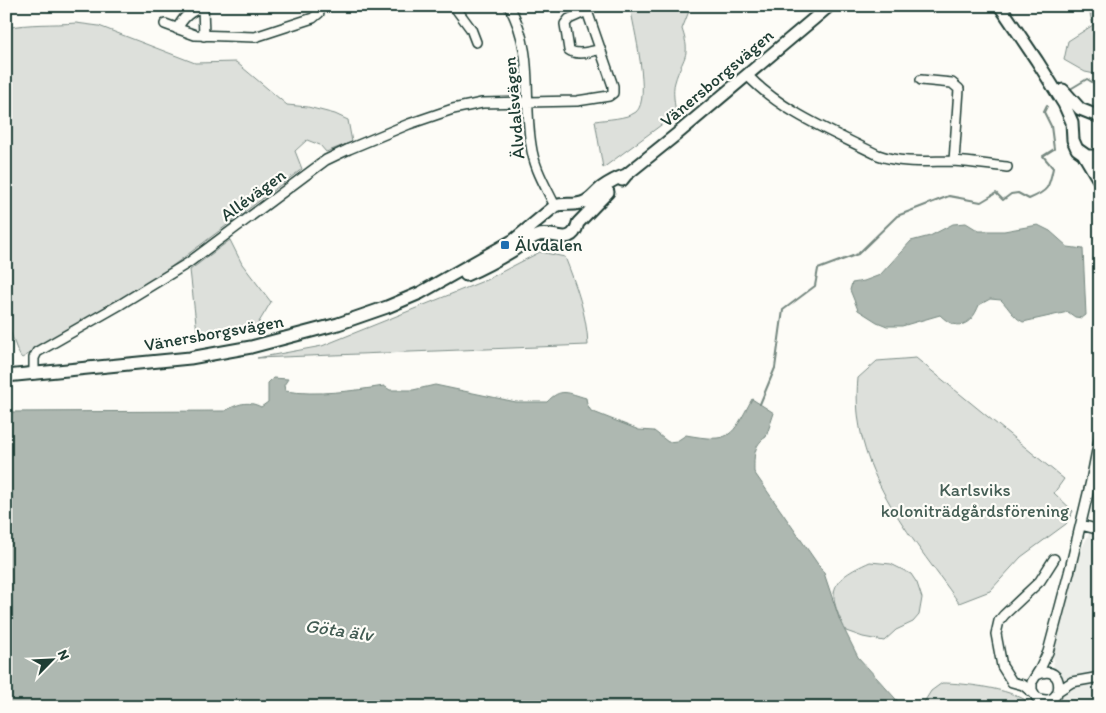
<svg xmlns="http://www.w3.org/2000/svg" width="1106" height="713" font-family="Itim,sans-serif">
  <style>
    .built { fill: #eceee9 }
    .green { fill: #dde0db; stroke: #7e8e88 }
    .water { fill: #aeb8b1; stroke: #75877f }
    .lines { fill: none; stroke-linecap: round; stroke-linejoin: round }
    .stream { stroke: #75877f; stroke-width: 2 }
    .minor-casing { stroke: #1f3d34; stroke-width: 12 }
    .major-casing { stroke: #1f3d34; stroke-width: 15 }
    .minor { stroke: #fdfcf7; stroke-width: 9 }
    .major { stroke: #fdfcf7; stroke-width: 11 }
    .poi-dot { fill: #1f6fb2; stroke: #fdfcf7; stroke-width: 2 }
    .labels { text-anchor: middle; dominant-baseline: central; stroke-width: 4.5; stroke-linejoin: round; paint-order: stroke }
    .street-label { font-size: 18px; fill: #1f3d34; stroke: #fdfcf7 }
    .poi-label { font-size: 18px; fill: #1f3d34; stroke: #fdfcf7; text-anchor: start }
    .park-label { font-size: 18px; fill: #455e55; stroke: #fdfcf7 }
    .water-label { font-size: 19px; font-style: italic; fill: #435c53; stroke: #fdfcf7 }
  </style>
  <rect width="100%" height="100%" fill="#fdfcf7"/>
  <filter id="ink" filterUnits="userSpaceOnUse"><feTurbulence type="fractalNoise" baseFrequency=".02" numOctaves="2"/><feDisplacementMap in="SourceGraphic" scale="10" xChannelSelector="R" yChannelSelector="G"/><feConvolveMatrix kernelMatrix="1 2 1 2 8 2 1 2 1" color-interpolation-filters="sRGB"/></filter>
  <g filter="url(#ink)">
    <path class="built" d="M1100 512V707H1051L1049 701 1054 672 1053 655 1055 641 1082 548Z"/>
    <path class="green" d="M630 6H691L682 29C692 58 682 57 675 82 672 91 675 105 676 114L603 168 595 121C607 119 626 119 636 112 652 99 633 25 630 6Z
      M1100 6V75L1085 72 1064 60 1068 41 1093 25 1088 7Z
      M76 23 99 26 195 63 236 62 287 105 308 107 335 114 348 120 352 142 326 152 320 145 307 140 295 151 302 169 159 276 22 358C18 355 13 338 10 331L6 332V28C29 23 53 25 76 23Z
      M230 240 242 264 271 302 256 327 198 341 190 270Z
      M540 252 565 257C576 285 587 315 588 345L257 358 322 346 486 280Z
      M916 358 1064 479 1054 493 1073 511 1066 524 1021 557 990 591 959 603C910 533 849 469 858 378L877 361Z
      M870 562 891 564 911 574 917 583 922 598 919 615 913 622 896 630 884 641 863 637 846 631C826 591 829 580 870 562Z
      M942 683C965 683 1019 689 1034 707H921L931 691Z"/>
    <path class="water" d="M966 223 979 231H1004L1038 225 1050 231 1068 247 1083 249 1086 315 1082 318 1075 317 1068 312 1023 322C1013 317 1009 308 1001 300L990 299 979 305C971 326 957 332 940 315L902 326H887L877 322 858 310 850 290 852 283 864 281 880 275 911 241 930 236 953 224Z
      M273 378 288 379 284 385 285 391C318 396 352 391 384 386L390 390H413L435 385 516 402H547C561 387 568 393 586 398L587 404 591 411 639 430 654 431 668 442 677 441 686 435C731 443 731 438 752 399L774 413 766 437C753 445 754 458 754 472L824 573 840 621 858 657 903 707H6V412L225 411C237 404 248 400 261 407L268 402V383Z"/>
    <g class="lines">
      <path class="stream" d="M1072 88 1087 79 1100 87
        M760 404 775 368 783 310 815 286 818 269 858 254 897 216 949 196 981 202 996 193 1003 200 1011 194 1018 193 1029 199C1048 191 1049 188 1053 168L1043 156 1054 149 1051 126 1044 112 1047 106"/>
      <defs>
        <path id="minor" d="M203 6 204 36
          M454 6 471 29 476 42
          M509 6C535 52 523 96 531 145 534 168 545 185 555 206
          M165 24 195 35 255 37 313 18 319 13 320 6
          M177 29C183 18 190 10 203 8
          M747 75C783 113 833 132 878 155 903 164 927 161 952 161 971 162 989 165 1007 167
          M921 80 952 83 959 89 954 161
          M34 374V358L37 352 121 304 188 263 326 160 349 149 409 124 453 109 482 103 577 101 609 96 613 93V86L587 11 569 19 565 24 569 50C577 56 591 52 600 49
          M1081 525 1100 530
          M1058 691 1072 682 1100 677
          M1033 693 1023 685 1012 682 1002 666 996 634 999 621 1004 615 1040 581 1054 559
          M1036 697C1065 713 1067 660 1037 675
          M1042 707 1032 690V682L1040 669 1048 652 1069 573 1091 481 1100 435"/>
        <path id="major" d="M1000 6 1037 61 1064 104 1072 122 1073 140 1077 149 1087 156H1100
          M1063 90 1080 109 1100 117
          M1084 155 1100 182
          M622 180 626 175 677 134 829 6
          M466 275C482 268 497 260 512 251 520 246 529 238 539 235 554 231 572 248 578 223L608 192
          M6 376 190 358 251 347 338 324 387 307 420 293 514 240 555 206C565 202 575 207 586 201 592 198 596 192 601 188 608 183 617 178 626 175"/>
      </defs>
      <use href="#minor" class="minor-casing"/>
      <use href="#major" class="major-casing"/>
      <use href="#minor" class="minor"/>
      <use href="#major" class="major"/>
    </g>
  </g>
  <rect class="poi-dot" x="500" y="240" width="10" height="10" rx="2.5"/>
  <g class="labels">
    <g class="street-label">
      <text transform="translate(717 78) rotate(-40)">Vänersborgsvägen</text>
      <text transform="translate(514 108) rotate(-95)">Älvdalsvägen</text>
      <text transform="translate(253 195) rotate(-36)">Allévägen</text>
      <text transform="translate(214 333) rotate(-10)">Vänersborgsvägen</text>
    </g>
    <g class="poi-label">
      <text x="515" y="245">Älvdalen</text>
    </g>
    <g class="park-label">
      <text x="975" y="490">Karlsviks<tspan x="975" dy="21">koloniträdgårdsförening</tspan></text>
    </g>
    <g class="water-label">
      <text transform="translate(339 630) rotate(8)">Göta älv</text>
    </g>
  </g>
  <rect width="1106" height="713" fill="none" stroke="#fdfcf7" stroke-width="25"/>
  <rect x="12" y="12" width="1081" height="688" fill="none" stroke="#1f3d34" stroke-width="2" filter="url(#ink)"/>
  <g transform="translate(52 660) rotate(66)" stroke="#fdfcf7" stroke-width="4" paint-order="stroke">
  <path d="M0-4L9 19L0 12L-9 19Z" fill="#1f3d34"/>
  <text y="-8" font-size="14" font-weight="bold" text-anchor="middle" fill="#1f3d34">N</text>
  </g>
</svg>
